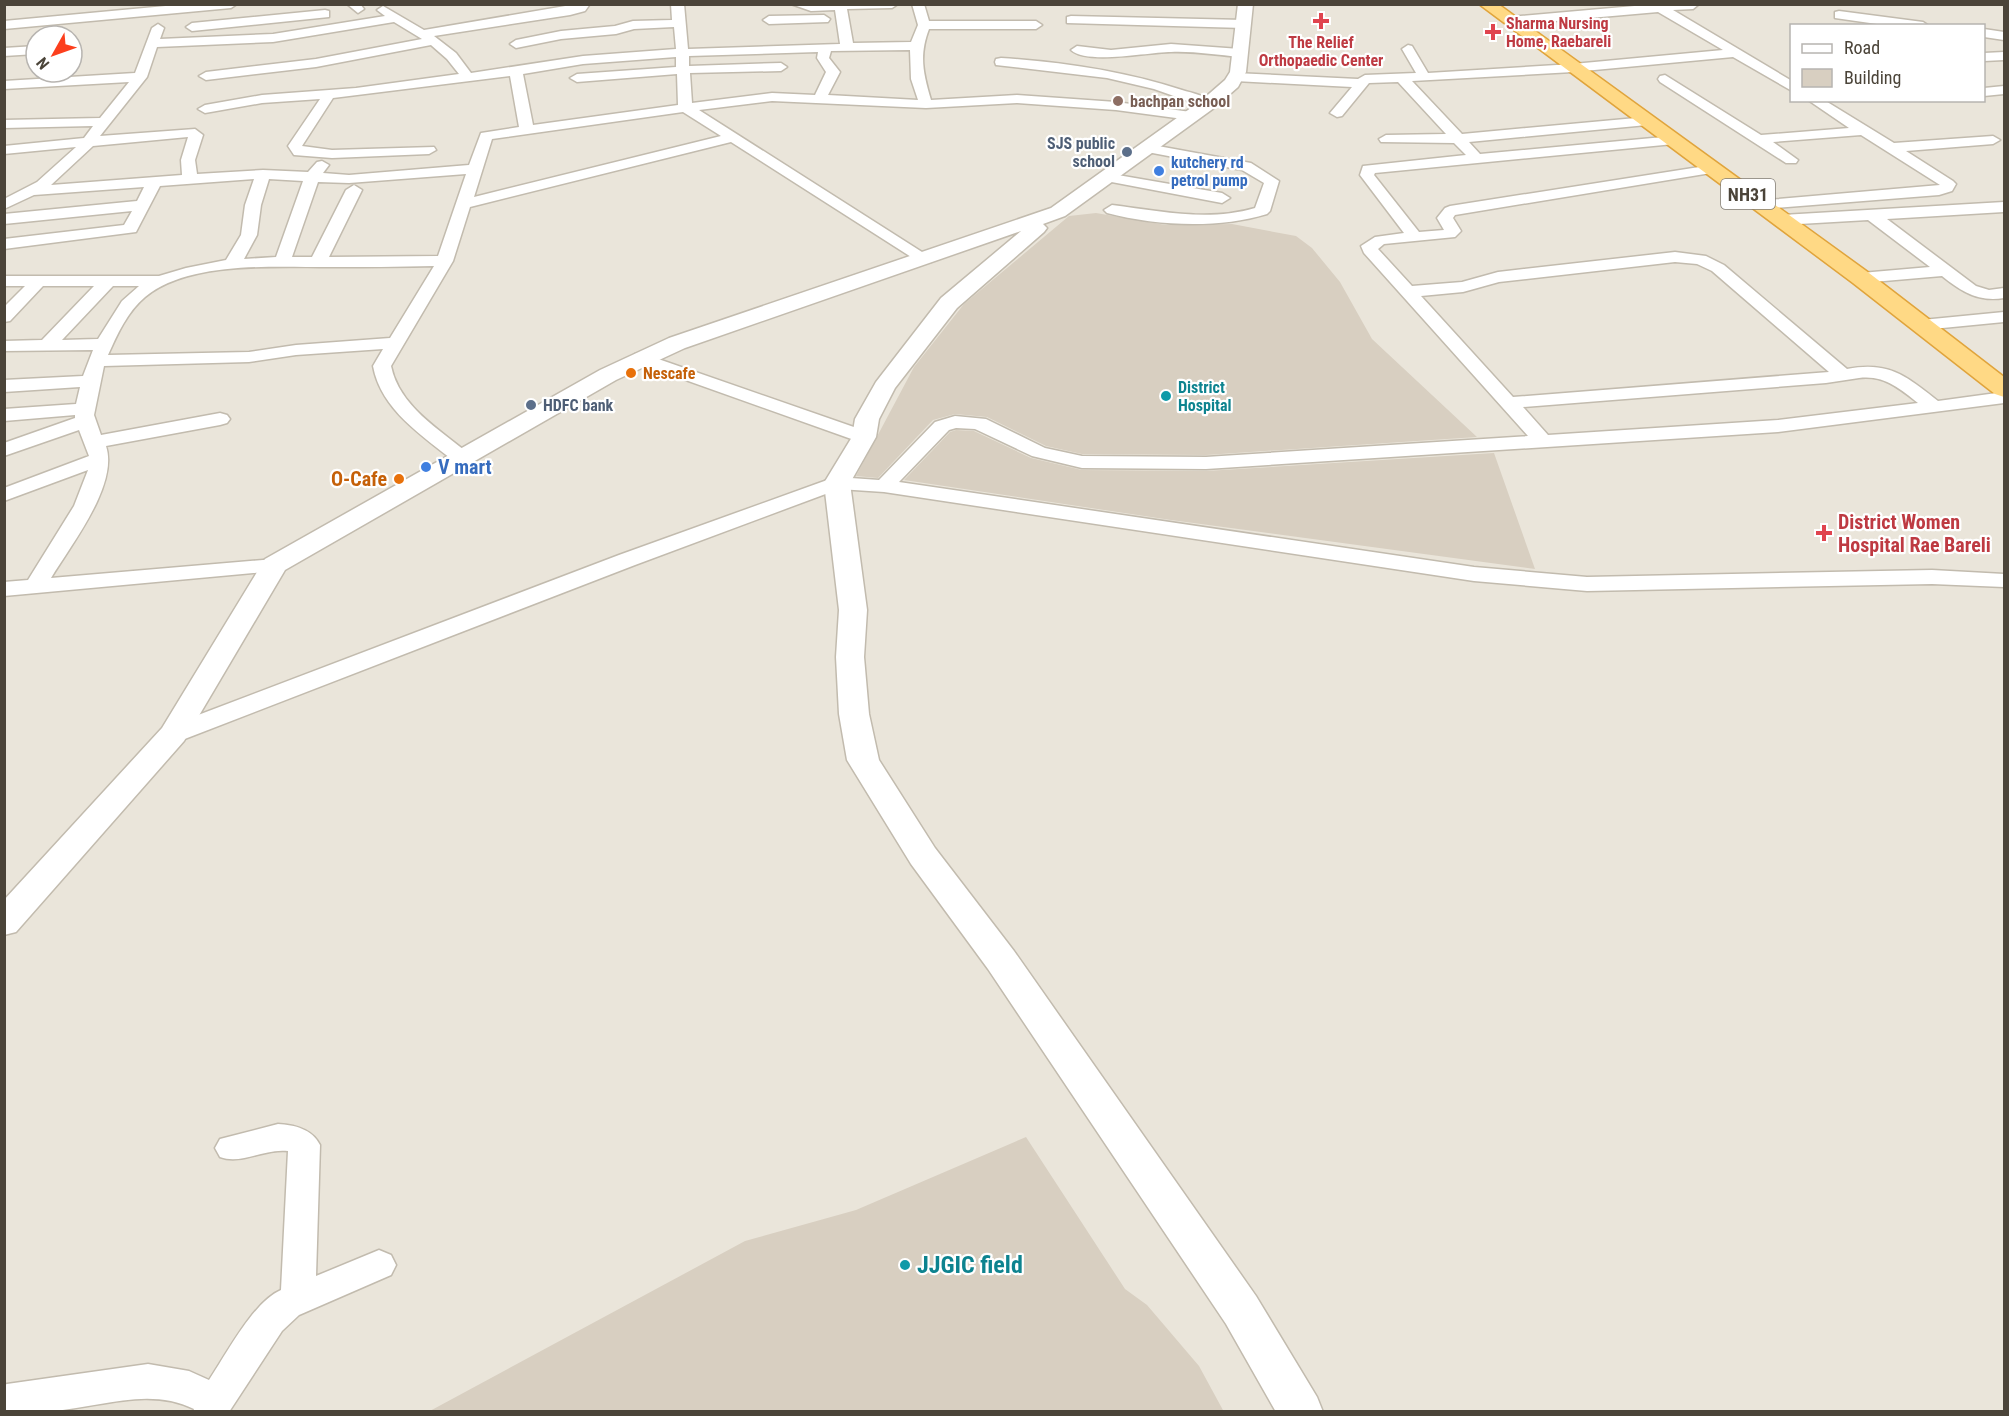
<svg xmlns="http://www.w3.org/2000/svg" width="2009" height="1416" font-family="'Roboto Condensed',sans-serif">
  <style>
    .residential { fill: #eae5da; fill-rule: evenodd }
    .building { fill: #d8cfc1 }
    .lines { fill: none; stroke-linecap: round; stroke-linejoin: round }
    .minor-casing { stroke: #c2bbae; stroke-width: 3 }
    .tertiary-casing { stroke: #c2bbae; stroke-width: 3 }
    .trunk-casing { stroke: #e0a43c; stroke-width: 3 }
    .minor { fill: #fff; fill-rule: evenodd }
    .tertiary { fill: #fff; fill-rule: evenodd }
    .trunk { fill: #ffd985; fill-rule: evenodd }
    .health-dot { fill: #e0444e; stroke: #fff; stroke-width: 2 }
    .education-dot { fill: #8d6e63; stroke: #fff; stroke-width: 2 }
    .service-dot { fill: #5c6f8a; stroke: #fff; stroke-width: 2 }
    .shop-dot { fill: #3f7fe0; stroke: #fff; stroke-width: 2 }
    .food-dot { fill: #e8710a; stroke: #fff; stroke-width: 2 }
    .culture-dot { fill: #0f9aa8; stroke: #fff; stroke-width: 2 }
    .labels { text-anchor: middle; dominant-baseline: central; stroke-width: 4.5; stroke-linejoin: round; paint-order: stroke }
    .far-health-label { font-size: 16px; font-weight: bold; fill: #be3a42; stroke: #fff; text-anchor: start }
    .far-education-label { font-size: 16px; font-weight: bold; fill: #785e54; stroke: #fff; text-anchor: start }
    .far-service-label { font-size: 16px; font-weight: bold; fill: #4e5e75; stroke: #fff; text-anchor: end }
    .far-shop-label { font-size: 16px; font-weight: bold; fill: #366cbe; stroke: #fff; text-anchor: start }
    .far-food-label { font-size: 16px; font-weight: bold; fill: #c56008; stroke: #fff; text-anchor: start }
    .far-culture-label { font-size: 16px; font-weight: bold; fill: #0d838f; stroke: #fff; text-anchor: start }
    .shield { fill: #fff; stroke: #817c74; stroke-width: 1.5 }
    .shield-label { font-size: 18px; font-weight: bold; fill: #4b4439 }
    .shop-label { font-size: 20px; font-weight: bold; fill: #366cbe; stroke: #fff; text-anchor: start }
    .food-label { font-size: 20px; font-weight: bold; fill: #c56008; stroke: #fff; text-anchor: end }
    .health-label { font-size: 20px; font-weight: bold; fill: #be3a42; stroke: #fff; text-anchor: start }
    .near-culture-label { font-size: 24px; font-weight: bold; fill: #0d838f; stroke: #fff; text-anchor: start }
  </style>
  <rect width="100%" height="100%" fill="#f6f3ec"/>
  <path class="residential" d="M5 5H2004V1411H5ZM1792 26H1984V100H1792ZM36 36H72V72H36Z"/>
  <path class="building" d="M1096 213 1166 225 1232 224 1296 236 1312 248 1340 282 1372 339 1477 437 1206 455 1082 454 1046 446 987 417 955 414 933 420 878 478 856 476 914 367 964 304 1069 216Z
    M956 430 974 431 1031 458 1082 470 1206 471 1494 453 1535 569 1171 520 904 480 950 432Z
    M1026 1137 1125 1289 1147 1305 1199 1366 1224 1412H428L745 1241 856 1210Z"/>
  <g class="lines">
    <defs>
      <path id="minor" d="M187 4H237L231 8 4 29V21Z
        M347 4H360L364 9 358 13Z
        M577 4H590L585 11 570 15 434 36 456 53 471 73 583 56 676 49 674 27 634 29 616 34 561 39 516 48 510 44 516 40 561 31 615 26 633 21 672 20 671 4H684L688 49 840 44 835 10 811 11 791 4H898L892 8 847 9 853 43 911 42 918 25 912 4H924L929 21H1036L1042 25 1036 29H929C919 55 923 73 931 100L1017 95 1116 102 1191 112 1198 116 1191 120 1116 110 1017 103 926 108 772 101 699 110 933 259 931 262H919L731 142 470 207 453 261 391 366C399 406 439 429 469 454L472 458 469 462H455C423 436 381 410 373 366L383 349 296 355 249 362 104 366 94 415 101 435 220 413 227 415 230 419 227 423 220 425 106 446C119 485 70 546 51 578L275 559 283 560 286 565 283 570 275 571 4 596V582L28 580 74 506 88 470 4 501V488L89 456 79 430 4 456V443L75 418V415L4 421V409L76 404 80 387 4 392V380L83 376 93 350 4 351V341L42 340 94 286H43L10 321 4 322V307L25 286H4V276H159L186 268 226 260 241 235 245 205 254 179 160 186 136 232 4 249V239L124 225 132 211 4 224V214L137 201 144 187 34 195 4 209V199L37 182 76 147 4 154V146L84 138 93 126 4 128V120L100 118 129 82 4 89V81L135 73 152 28 158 24 164 28 160 39 273 34 385 16 377 10 383 6 424 30ZM394 22 422 39 316 59 206 72 199 76 206 80 316 67 431 45 447 59 459 74 356 88 262 95 205 105 198 109 205 113 262 103 320 99 288 146 294 155 332 158 429 154 436 150 434 147 332 150 302 146 333 98 510 76 519 127 481 133 469 165 349 175 323 173 329 165 322 161 317 162 308 172 263 170 197 174 195 160 203 135 195 129 100 136 147 77 157 47 273 42ZM910 50 911 79 918 100 828 95 840 72 829 58 831 51ZM818 52 817 58 826 72 815 95 772 93 692 103 690 73 781 71 787 67 781 63 689 66V56ZM676 57V67L577 74 570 78 577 82 677 74 678 105 533 125 523 74 583 64ZM683 112 721 136 474 197 492 139ZM188 137 181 160 182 175 51 185 93 146ZM466 174 438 256 329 257 362 190 354 185 346 190 312 257H292L318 182 349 183ZM269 179 303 181 276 257 244 259 257 235 261 205ZM434 266 390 338 296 345 249 352 108 355C117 335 127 312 145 297 189 261 273 267 328 267 363 267 398 267 434 266ZM113 286H139L122 301 98 339 62 340Z
        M1657 4H1699L1693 9 1673 10 1792 81V91L1733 57 1573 72 1412 81 1462 134 1647 117 1654 121 1647 125 1469 142 1480 154 1674 136 1681 140 1674 144 1375 173 1374 175 1419 232 1444 230 1437 218 1445 208 1450 206 1712 165 1717 166 1719 169 1717 172 1455 215 1453 218 1461 231 1455 237 1384 244 1378 249 1412 286 1462 282 1498 272 1675 252 1706 256 1724 265 1847 369C1889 361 1906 376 1938 401L2004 392V403L1778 432 1206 469 1082 468 1032 456 975 429 956 428 949 430 899 482 1474 567 1587 577 1932 570 2004 574V587L1932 584 1587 591 1474 581 884 492 839 489 635 565 182 740 173 742 164 740 161 734 164 728 619 555 830 479 837 477 879 480 935 422 955 416 986 419 1045 448 1082 456 1206 457 1528 436 1364 253 1361 246 1375 237 1404 233 1360 175 1363 166 1466 155 1454 143 1381 142 1379 139 1386 135 1446 134 1398 82 1369 83 1342 116 1337 117 1330 113 1352 87 1235 81 1228 77 1235 73 1358 79 1365 75 1416 73 1402 49 1408 45 1412 46 1428 73 1573 64 1723 50 1658 12 1509 25 1503 21 1509 17ZM1675 262 1697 264 1712 271 1829 372 1513 397 1421 296 1463 292 1499 282ZM1859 378C1884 375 1899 388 1918 403L1778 420 1548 435 1523 407 1826 383Z
        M325 10 329 11V17L192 31 186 27 192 23Z
        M1839 11 1923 22 1929 26H1891L1835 18V12Z
        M824 15 830 19 828 22 769 24 763 20 769 16Z
        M1071 16 1244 20 1250 24 1244 28 1067 23V17Z
        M1984 29 2004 32V40L1984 37Z
        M1171 44 1240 49 1246 53 1240 57C1217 55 1193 51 1171 52 1149 52 1087 65 1071 50L1077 46 1111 50Z
        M36 46V54L4 56V48Z
        M2004 52V60L1984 61V53Z
        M1001 58C1063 62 1123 71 1182 90 1192 93 1208 96 1215 104L1208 108 1154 89 1107 78 996 65 995 62 996 59Z
        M1665 75 1761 135 1849 128 1808 100H1824L1894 143 1993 136 2000 140 1993 144 1906 151 1953 181 1956 184 1952 191 1939 195 1761 209 1753 204 1756 201 1940 185 1861 135 1773 142 1798 160 1796 163H1786L1660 82 1658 79 1660 76Z
        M2004 86V94L1984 96V88Z
        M1147 144 1251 163 1279 181 1270 211 1267 214C1218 229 1157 226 1107 213L1104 210 1112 205C1160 211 1208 222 1255 208L1264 183 1242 170 1142 151 1140 148 1142 145Z
        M1106 173 1222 193 1230 198 1222 203 1101 180 1099 177 1101 174Z
        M2004 202V212L1887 219 1976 286 1989 290 2004 288V298C1978 302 1962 292 1942 276L1861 283 1855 282 1853 278 1855 274 1861 273 1930 267 1868 220 1782 225 1774 220 1782 215Z
        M2004 312V322L1922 330 1916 329 1913 325 1916 321 1922 320Z
        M641 353 871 433 874 437 871 441H857L635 362 632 358 635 354Z
        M278 1124C295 1125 312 1129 320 1145L316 1276 379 1250 391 1255 396 1265 391 1275 299 1315 282 1331 229 1412H193L194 1409C149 1386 98 1408 51 1411 36 1413 20 1412 4 1412V1385L7 1384 148 1364 189 1371 209 1380C226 1355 253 1302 281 1290L288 1151C264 1148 242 1165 220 1157L215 1148 220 1139Z"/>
      <path id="tertiary" d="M1238 4H1253L1246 72 1238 87 1214 108 1065 216 1043 224 1047 228 1044 232 957 308 895 388 879 419 876 437 850 483 867 610 864 657 869 714 879 760 935 848 1014 951 1256 1296 1317 1397 1323 1412H1276L1226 1324 988 969 911 864 847 760 839 714 836 657 839 610 824 483 852 437 855 419 876 382 941 298 1021 231 685 348 616 380 285 570 184 741 16 932 4 935V900L162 728 265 559 600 370 669 338 1051 208 1202 100 1225 80 1230 72Z"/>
      <path id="trunk" d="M1479 4H1498L1869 273 2004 377V397L1995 394 1853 283Z"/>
    </defs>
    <use href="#minor" class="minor-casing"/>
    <use href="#tertiary" class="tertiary-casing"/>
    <use href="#trunk" class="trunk-casing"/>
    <use href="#minor" class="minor"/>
    <use href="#tertiary" class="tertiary"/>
    <use href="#trunk" class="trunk"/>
  </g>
  <g class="health-dot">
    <path d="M1318 12h6v6h6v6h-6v6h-6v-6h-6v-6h6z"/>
    <path d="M1490 23h6v6h6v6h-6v6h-6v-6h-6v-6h6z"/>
    <path d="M1821 524h6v6h6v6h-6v6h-6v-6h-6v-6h6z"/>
  </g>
  <circle class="education-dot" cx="1118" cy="101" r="6"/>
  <g class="service-dot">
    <circle cx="1127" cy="152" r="6"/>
    <circle cx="531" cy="405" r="6"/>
  </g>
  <g class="shop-dot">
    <circle cx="1159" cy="171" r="6"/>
    <circle cx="426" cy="467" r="6"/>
  </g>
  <g class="food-dot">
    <circle cx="631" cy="373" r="6"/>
    <circle cx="399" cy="479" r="6"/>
  </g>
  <g class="culture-dot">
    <circle cx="1166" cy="396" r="6"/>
    <circle cx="905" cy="1265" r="6"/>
  </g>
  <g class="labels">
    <g class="far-health-label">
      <text x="1506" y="23">Sharma Nursing<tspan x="1506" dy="18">Home, Raebareli</tspan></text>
      <text x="1321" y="42" text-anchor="middle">The Relief<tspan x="1321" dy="18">Orthopaedic Center</tspan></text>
    </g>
    <g class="far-education-label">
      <text x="1130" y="101">bachpan school</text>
    </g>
    <g class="far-service-label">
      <text x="1115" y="143">SJS public<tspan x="1115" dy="18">school</tspan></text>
      <text x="543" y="405" text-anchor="start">HDFC bank</text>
    </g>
    <g class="far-shop-label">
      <text x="1171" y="162">kutchery rd<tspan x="1171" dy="18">petrol pump</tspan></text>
    </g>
    <g class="far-food-label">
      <text x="643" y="373">Nescafe</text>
    </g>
    <g class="far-culture-label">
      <text x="1178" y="387">District<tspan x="1178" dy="18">Hospital</tspan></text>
    </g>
    <rect class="shield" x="1721" y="179" width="54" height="30" rx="4.5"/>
    <g class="shield-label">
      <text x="1748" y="194">NH31</text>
    </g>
    <g class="shop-label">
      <text x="438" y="467">V mart</text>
    </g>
    <g class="food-label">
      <text x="387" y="479">O-Cafe</text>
    </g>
    <g class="health-label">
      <text x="1838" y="522">District Women<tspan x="1838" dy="23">Hospital Rae Bareli</tspan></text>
    </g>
    <g class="near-culture-label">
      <text x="917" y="1265">JJGIC field</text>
    </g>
  </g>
  <rect width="2009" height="1416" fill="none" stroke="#4b4439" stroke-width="12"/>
  <rect x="1790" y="24" width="195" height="78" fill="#ffffff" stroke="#b7b4b0" stroke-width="1.5"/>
  <rect x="1802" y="44" width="30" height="9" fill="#ffffff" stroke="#b7b4b0" stroke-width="1.5"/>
  <text x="1844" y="54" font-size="18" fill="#4b4439">Road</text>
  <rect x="1802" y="69" width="30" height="18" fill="#d8cfc1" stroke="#b7b4b0" stroke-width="1.5"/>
  <text x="1844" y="84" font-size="18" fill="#4b4439">Building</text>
  <g transform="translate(54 54) rotate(230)"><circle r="28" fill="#ffffff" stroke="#b7b4b0" stroke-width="1.5"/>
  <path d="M0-4.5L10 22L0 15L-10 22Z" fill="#fc3f1d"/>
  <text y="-9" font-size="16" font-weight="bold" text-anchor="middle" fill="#4b4439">N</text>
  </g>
</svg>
